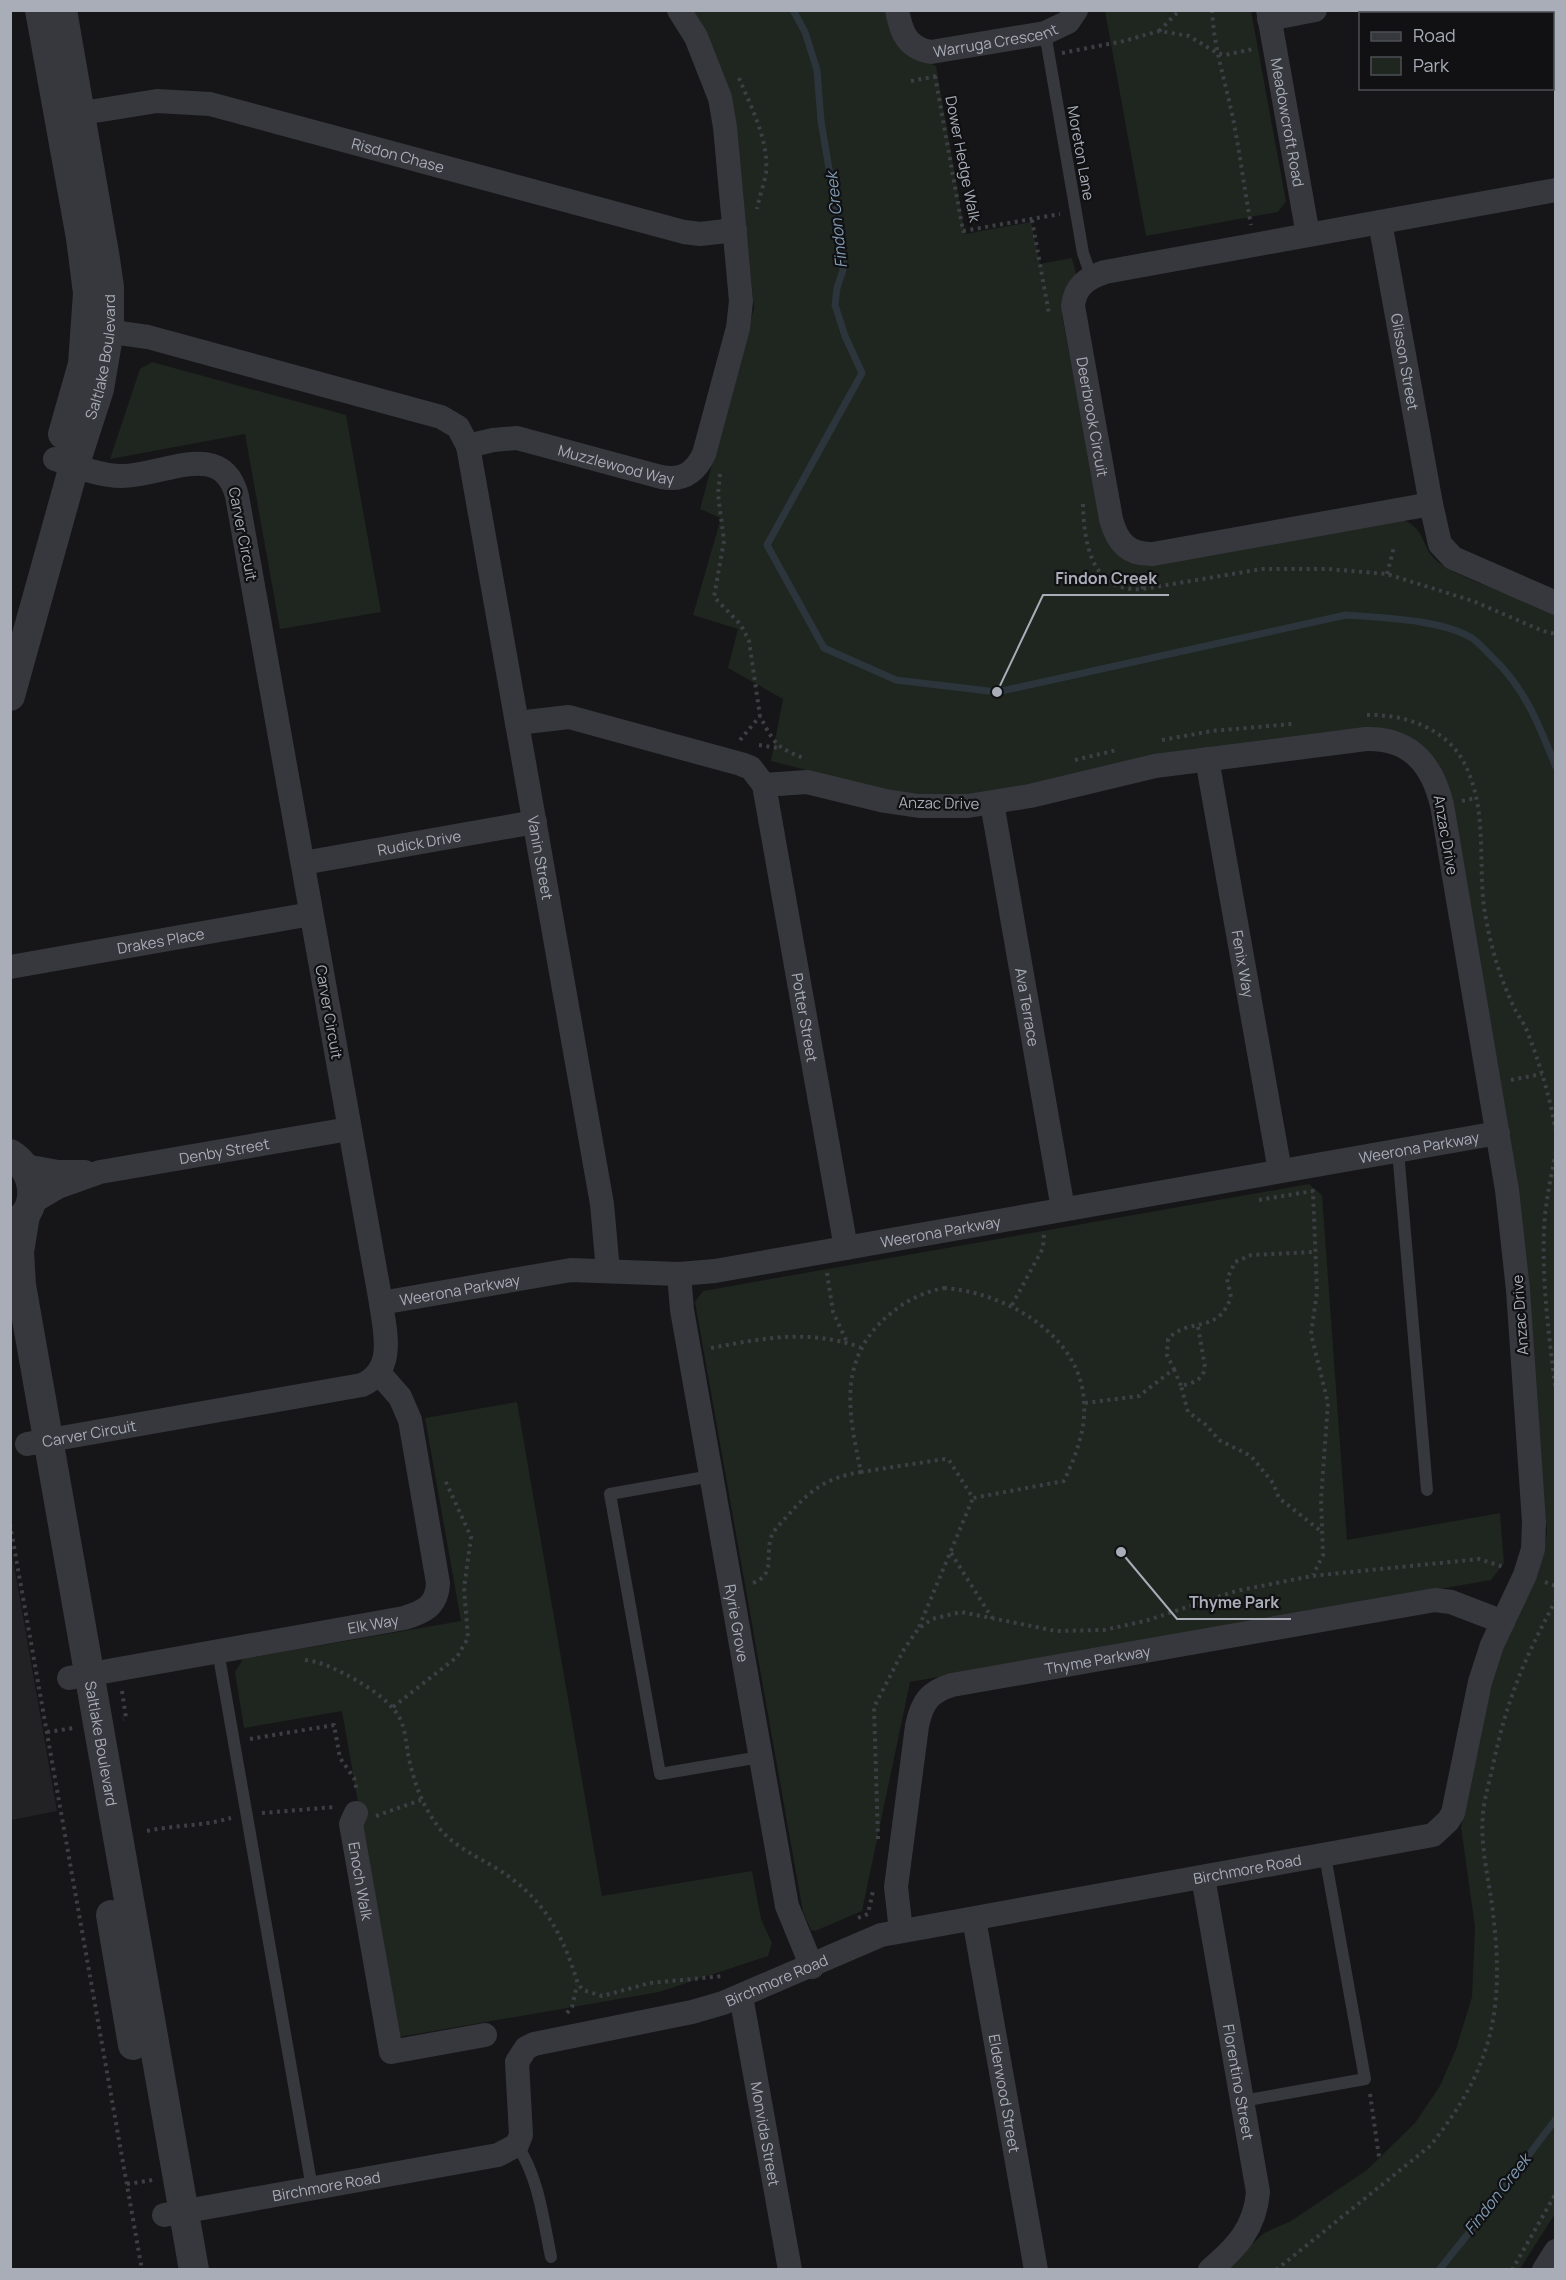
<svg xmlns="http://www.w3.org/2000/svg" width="1566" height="2280" font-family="Manrope,sans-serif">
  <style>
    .built { fill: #222225 }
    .green { fill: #1e261f }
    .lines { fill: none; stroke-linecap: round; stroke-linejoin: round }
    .stream { stroke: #2c353c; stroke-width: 7 }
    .path { stroke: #3d3f44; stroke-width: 4; stroke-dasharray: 3 4.5; stroke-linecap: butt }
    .service { stroke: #37383d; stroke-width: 12 }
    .minor { stroke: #37383d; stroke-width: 24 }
    .tertiary { stroke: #37383d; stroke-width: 30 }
    .labels { text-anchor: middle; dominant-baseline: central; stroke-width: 4.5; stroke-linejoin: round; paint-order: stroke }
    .street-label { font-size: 15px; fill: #a8adb8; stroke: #111113 }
    .water-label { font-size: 16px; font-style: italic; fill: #7f9bb3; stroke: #111113 }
    .leader { fill: none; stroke: #a8adb8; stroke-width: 2 }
    .callout-dot { fill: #a8adb8; stroke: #111113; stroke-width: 2 }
    .callout-label { font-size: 16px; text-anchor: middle; font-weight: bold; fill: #a8adb8; stroke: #111113; stroke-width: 4.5; stroke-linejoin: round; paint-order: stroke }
  </style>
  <rect width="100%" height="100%" fill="#161618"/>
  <path class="built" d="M11 1548 57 1811 11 1820H10Z"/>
  <path class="green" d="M687 11H889L906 54 936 66 965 234 1031 222 1040 264 1072 258 1076 274 1062 299V315L1103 532C1113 555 1125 563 1150 566L1403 520C1427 529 1420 547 1437 561 1455 578 1529 601 1555 611L1556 2212 1520 2269H1225L1264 2233 1291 2221 1367 2170 1415 2123 1440 2086 1456 2049 1472 1997 1475 1927 1461 1827 1487 1695 1507 1638 1538 1575 1547 1532 1531 1361 1420 744 1006 793 916 798 771 761 783 699 728 668 738 629 693 615 721 518 700 509 754 308 733 108Z
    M1105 11H1251L1286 201 1278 212 1146 236Z
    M152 362 346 415 381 612 280 629 245 434 110 459 140 369Z
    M1309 1184 1322 1195 1347 1540 1500 1513 1504 1563 1491 1580 910 1682 862 1911 815 1931 811 1930 803 1912 695 1302 703 1291Z
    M517 1402 602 1896 752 1871 761 1919 772 1943 768 1956 659 1992 399 2037 342 1711 244 1728 235 1672 243 1659 461 1621 425 1418Z"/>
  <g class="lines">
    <path class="stream" d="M793 10 805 32 817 70 821 121 843 252V270L837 288 835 305 845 336 862 373 767 545 824 648 896 680 997 692 1346 615C1385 618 1438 619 1472 638 1479 643 1486 651 1492 657 1525 688 1539 725 1556 767
      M1439 2270 1484 2214 1556 2119"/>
    <path class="path" d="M1212 10C1214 52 1228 89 1235 129 1241 161 1245 193 1251 225
      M1159 31 1180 10
      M1062 53 1124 41 1159 31 1189 36 1217 53 1225 55 1253 49
      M935 76 963 231 1060 214
      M739 78C751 107 769 140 766 173 764 185 759 197 757 209
      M911 81 937 76
      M1032 220 1049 314
      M720 474 718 494 724 541 714 597 741 625 749 641 760 716C774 744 777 748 806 759
      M1083 504C1084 543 1091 593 1143 589L1262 569H1328L1387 574 1473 601 1543 631 1556 634
      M1387 574 1394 547
      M1143 589V575
      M1367 715C1403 714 1443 727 1462 759 1488 805 1478 857 1484 907 1489 940 1498 973 1512 1003 1516 1013 1523 1021 1527 1031 1540 1064 1550 1097 1556 1132
      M740 740 760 716
      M1162 740 1212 731 1292 724
      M759 745 778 748
      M1075 760 1117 750
      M1462 801 1476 798
      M1511 1080 1542 1074
      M1556 1152C1551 1178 1545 1203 1544 1230 1542 1284 1549 1338 1556 1392
      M1259 1200 1313 1191 1317 1292 1311 1334 1328 1403 1321 1499 1323 1555 1313 1575
      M827 1273 833 1312 847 1342
      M944 1288C1004 1292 1080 1334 1084 1401 1086 1430 1076 1455 1064 1481L973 1498 949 1460 945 1459 861 1472C848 1412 837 1358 890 1314 905 1301 924 1292 944 1288Z
      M1012 1305 1043 1248 1044 1233
      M1198 1327 1205 1367C1203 1381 1192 1383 1181 1386L1188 1412 1206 1425 1219 1440 1251 1456 1273 1483 1279 1498 1322 1532
      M711 1348C765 1338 806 1329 860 1347
      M1174 1369 1181 1386
      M1085 1403 1139 1396 1174 1369 1167 1355 1168 1339C1189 1316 1217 1336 1231 1297L1227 1279 1235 1262 1251 1255 1314 1252
      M10 1524 142 2270
      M951 1553 992 1618
      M1545 1582 1556 1586
      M753 1583C777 1574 764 1554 772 1535 776 1527 784 1520 790 1513 811 1489 829 1477 861 1472
      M919 1627 973 1498
      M305 1660C324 1662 339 1671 356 1680 371 1689 388 1700 398 1715 405 1726 406 1742 408 1754 414 1783 422 1806 440 1829 455 1847 476 1856 496 1868 543 1897 562 1932 578 1984L583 1990 602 1996 650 1983 724 1976
      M122 1691 126 1718 123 1719
      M393 1707 457 1657 468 1638 464 1588 471 1537 445 1480
      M47 1732 74 1728
      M250 1739 334 1725 340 1758 354 1778 357 1792
      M262 1813 335 1807
      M376 1816 421 1800
      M147 1831C175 1825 204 1826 231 1818
      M878 1839 874 1707 903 1651 918 1629 932 1619 961 1612 1056 1631 1104 1630 1145 1621 1236 1591 1312 1576 1479 1559 1504 1567
      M858 1918 868 1914 873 1891
      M567 2013 572 2007 577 1985
      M1370 2094 1379 2157
      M127 2184 153 2180
      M1276 2270 1430 2146C1495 2065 1505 2006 1492 1905 1488 1876 1480 1844 1483 1814 1484 1798 1490 1781 1493 1765 1507 1699 1524 1659 1556 1600
      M1512 2270 1556 2193"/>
    <path class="service" d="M1045 33 1083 253 1091 276
      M1398 1151 1427 1490
      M711 1476 610 1494 660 1774 760 1757
      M218 1651 312 2188
      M1243 2101 1365 2079 1325 1856
      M517 2145C539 2178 543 2219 551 2257"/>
    <g class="minor">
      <path id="s1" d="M897 10C901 32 907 48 931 52L1045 33 1068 22 1076 10"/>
      <path id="s2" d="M1268 10 1308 235"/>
      <path d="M1269 19 1315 10"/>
      <path id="s3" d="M64 116 157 101 210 104 684 232 700 234 735 230"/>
      <path id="s4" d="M1556 190 1105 272C1087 278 1075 286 1073 306L1111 519C1117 542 1128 555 1153 554L1431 504 1440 544 1453 558 1556 603"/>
      <path id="s5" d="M1380 222 1431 504"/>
      <path id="s6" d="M91 329 148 337 441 417 458 427 468 446 493 440 517 438 661 477C682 481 695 473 704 454L738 328 741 301 725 127 720 98 696 37 679 10"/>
      <path id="s7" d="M468 446 602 1204 608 1271"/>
      <path id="s8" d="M1207 759 1280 1171"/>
      <path id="s9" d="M764 785 846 1248"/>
      <path id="s10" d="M992 803 1063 1209"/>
      <path id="s11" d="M303 863 535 822"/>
      <path id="s12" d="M10 967 311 914"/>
      <path d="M25 1166 58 1172H85"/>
      <path id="s13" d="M31 1203 58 1187 100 1172 349 1129"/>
      <path id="s14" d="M679 1274 682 1310 787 1906 812 1967"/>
      <path id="s15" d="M381 1303 571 1270 679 1274 715 1271 1498 1133"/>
      <path id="s16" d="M27 1444 362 1385C396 1370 385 1332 381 1303L237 496C222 438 163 476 122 476 100 476 75 466 55 459"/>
      <path id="s17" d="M69 1678 404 1618C424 1612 437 1606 438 1583L410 1420 400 1397 379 1373"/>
      <path id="s18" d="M356 1813 351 1824 391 2052 485 2035"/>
      <path id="s19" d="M1203 1877 1258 2192C1255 2228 1237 2247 1210 2270"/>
      <path id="s20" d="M974 1919 1036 2270"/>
      <path id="s21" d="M901 1931 896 1887 917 1726C922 1702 929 1692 952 1685L1435 1600 1451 1602 1503 1622"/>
      <path id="s22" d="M741 1996 790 2270"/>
      <path id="s23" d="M164 2215 498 2155 517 2145 521 2135 517 2062 526 2048 534 2044 692 2012 723 2003 881 1935 1433 1835 1448 1821 1453 1813 1480 1682 1492 1645 1525 1575 1533 1549 1534 1522 1518 1290 1507 1190 1442 805C1432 764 1411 738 1366 739L1155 766 1030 796 968 806H919L885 801 807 782 764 785 751 768 741 764 569 717 517 723"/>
      <path d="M1544 2270 1556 2251"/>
    </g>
    <g class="tertiary">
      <path d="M40 10 81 238 88 293 83 364 63 434"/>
      <path id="s24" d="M10 696 74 466 99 389 109 330V287L105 259 62 10"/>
      <path d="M10 1154C37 1170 42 1212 10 1226"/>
      <path id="s25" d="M25 1215 19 1252 21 1285 194 2270"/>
      <path d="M111 1915 133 2045"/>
    </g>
  </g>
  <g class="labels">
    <g class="street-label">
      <text stroke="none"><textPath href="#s1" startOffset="124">Warruga Crescent</textPath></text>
      <text stroke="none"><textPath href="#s2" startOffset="114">Meadowcroft Road</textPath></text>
      <text transform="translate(1081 153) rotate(80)">Moreton Lane</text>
      <text stroke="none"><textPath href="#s3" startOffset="342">Risdon Chase</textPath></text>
      <text transform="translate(963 159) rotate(79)">Dower Hedge Walk</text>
      <text stroke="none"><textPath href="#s24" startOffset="352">Saltlake Boulevard</textPath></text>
      <text stroke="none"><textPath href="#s5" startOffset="142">Glisson Street</textPath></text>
      <text stroke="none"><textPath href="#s4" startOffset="621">Deerbrook Circuit</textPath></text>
      <text stroke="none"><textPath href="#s6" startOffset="555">Muzzlewood Way</textPath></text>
      <text transform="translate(243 534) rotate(79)">Carver Circuit</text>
      <text transform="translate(939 803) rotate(1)">Anzac Drive</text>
      <text transform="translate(1446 835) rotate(80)">Anzac Drive</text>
      <text stroke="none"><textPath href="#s11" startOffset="118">Rudick Drive</textPath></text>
      <text stroke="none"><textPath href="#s7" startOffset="418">Vanin Street</textPath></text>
      <text stroke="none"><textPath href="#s12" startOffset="153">Drakes Place</textPath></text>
      <text stroke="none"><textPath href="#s8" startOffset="208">Fenix Way</textPath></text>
      <text stroke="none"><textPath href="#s10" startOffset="207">Ava Terrace</textPath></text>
      <text transform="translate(329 1012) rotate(80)">Carver Circuit</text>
      <text stroke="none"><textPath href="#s9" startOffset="236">Potter Street</textPath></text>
      <text stroke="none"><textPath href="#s15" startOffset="1052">Weerona Parkway</textPath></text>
      <text stroke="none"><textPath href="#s13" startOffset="202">Denby Street</textPath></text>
      <text stroke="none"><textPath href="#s15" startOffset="566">Weerona Parkway</textPath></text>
      <text stroke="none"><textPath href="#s15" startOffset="80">Weerona Parkway</textPath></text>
      <text transform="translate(1520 1315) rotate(-94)">Anzac Drive</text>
      <text stroke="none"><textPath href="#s16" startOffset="63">Carver Circuit</textPath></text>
      <text stroke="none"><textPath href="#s17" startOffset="309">Elk Way</textPath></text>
      <text stroke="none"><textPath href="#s14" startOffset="354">Ryrie Grove</textPath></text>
      <text stroke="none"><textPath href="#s21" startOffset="412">Thyme Parkway</textPath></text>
      <text stroke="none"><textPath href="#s25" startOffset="536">Saltlake Boulevard</textPath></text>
      <text stroke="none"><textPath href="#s23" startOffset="1208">Birchmore Road</textPath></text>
      <text stroke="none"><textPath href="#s18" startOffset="70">Enoch Walk</textPath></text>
      <text stroke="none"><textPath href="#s23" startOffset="722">Birchmore Road</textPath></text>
      <text stroke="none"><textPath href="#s19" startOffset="208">Florentino Street</textPath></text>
      <text stroke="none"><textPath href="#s20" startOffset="177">Elderwood Street</textPath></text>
      <text stroke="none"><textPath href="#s22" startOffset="140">Monvida Street</textPath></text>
      <text stroke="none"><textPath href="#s23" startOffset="165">Birchmore Road</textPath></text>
    </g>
    <g class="water-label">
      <text transform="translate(836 220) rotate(-96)">Findon Creek</text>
      <text transform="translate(1497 2194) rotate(-52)">Findon Creek</text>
    </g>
  </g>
  <path class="leader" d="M997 692L1043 595H1169M1121 1552L1177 1619H1291"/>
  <g class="callout-dot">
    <circle cx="997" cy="692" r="6"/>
    <circle cx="1121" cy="1552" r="6"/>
  </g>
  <g class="callout-label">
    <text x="1106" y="584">Findon Creek</text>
    <text x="1234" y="1608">Thyme Park</text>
  </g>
  <rect width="1566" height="2280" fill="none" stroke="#a8adb8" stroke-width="24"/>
  <rect x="1359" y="12" width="195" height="78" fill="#111113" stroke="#4d4f55" stroke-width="1.5"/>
  <rect x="1371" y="32" width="30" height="9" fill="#37383d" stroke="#4d4f55" stroke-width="1.5"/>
  <text x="1413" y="42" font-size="18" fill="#a8adb8">Road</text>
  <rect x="1371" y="57" width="30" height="18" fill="#1e261f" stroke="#4d4f55" stroke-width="1.5"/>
  <text x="1413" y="72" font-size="18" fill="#a8adb8">Park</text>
</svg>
